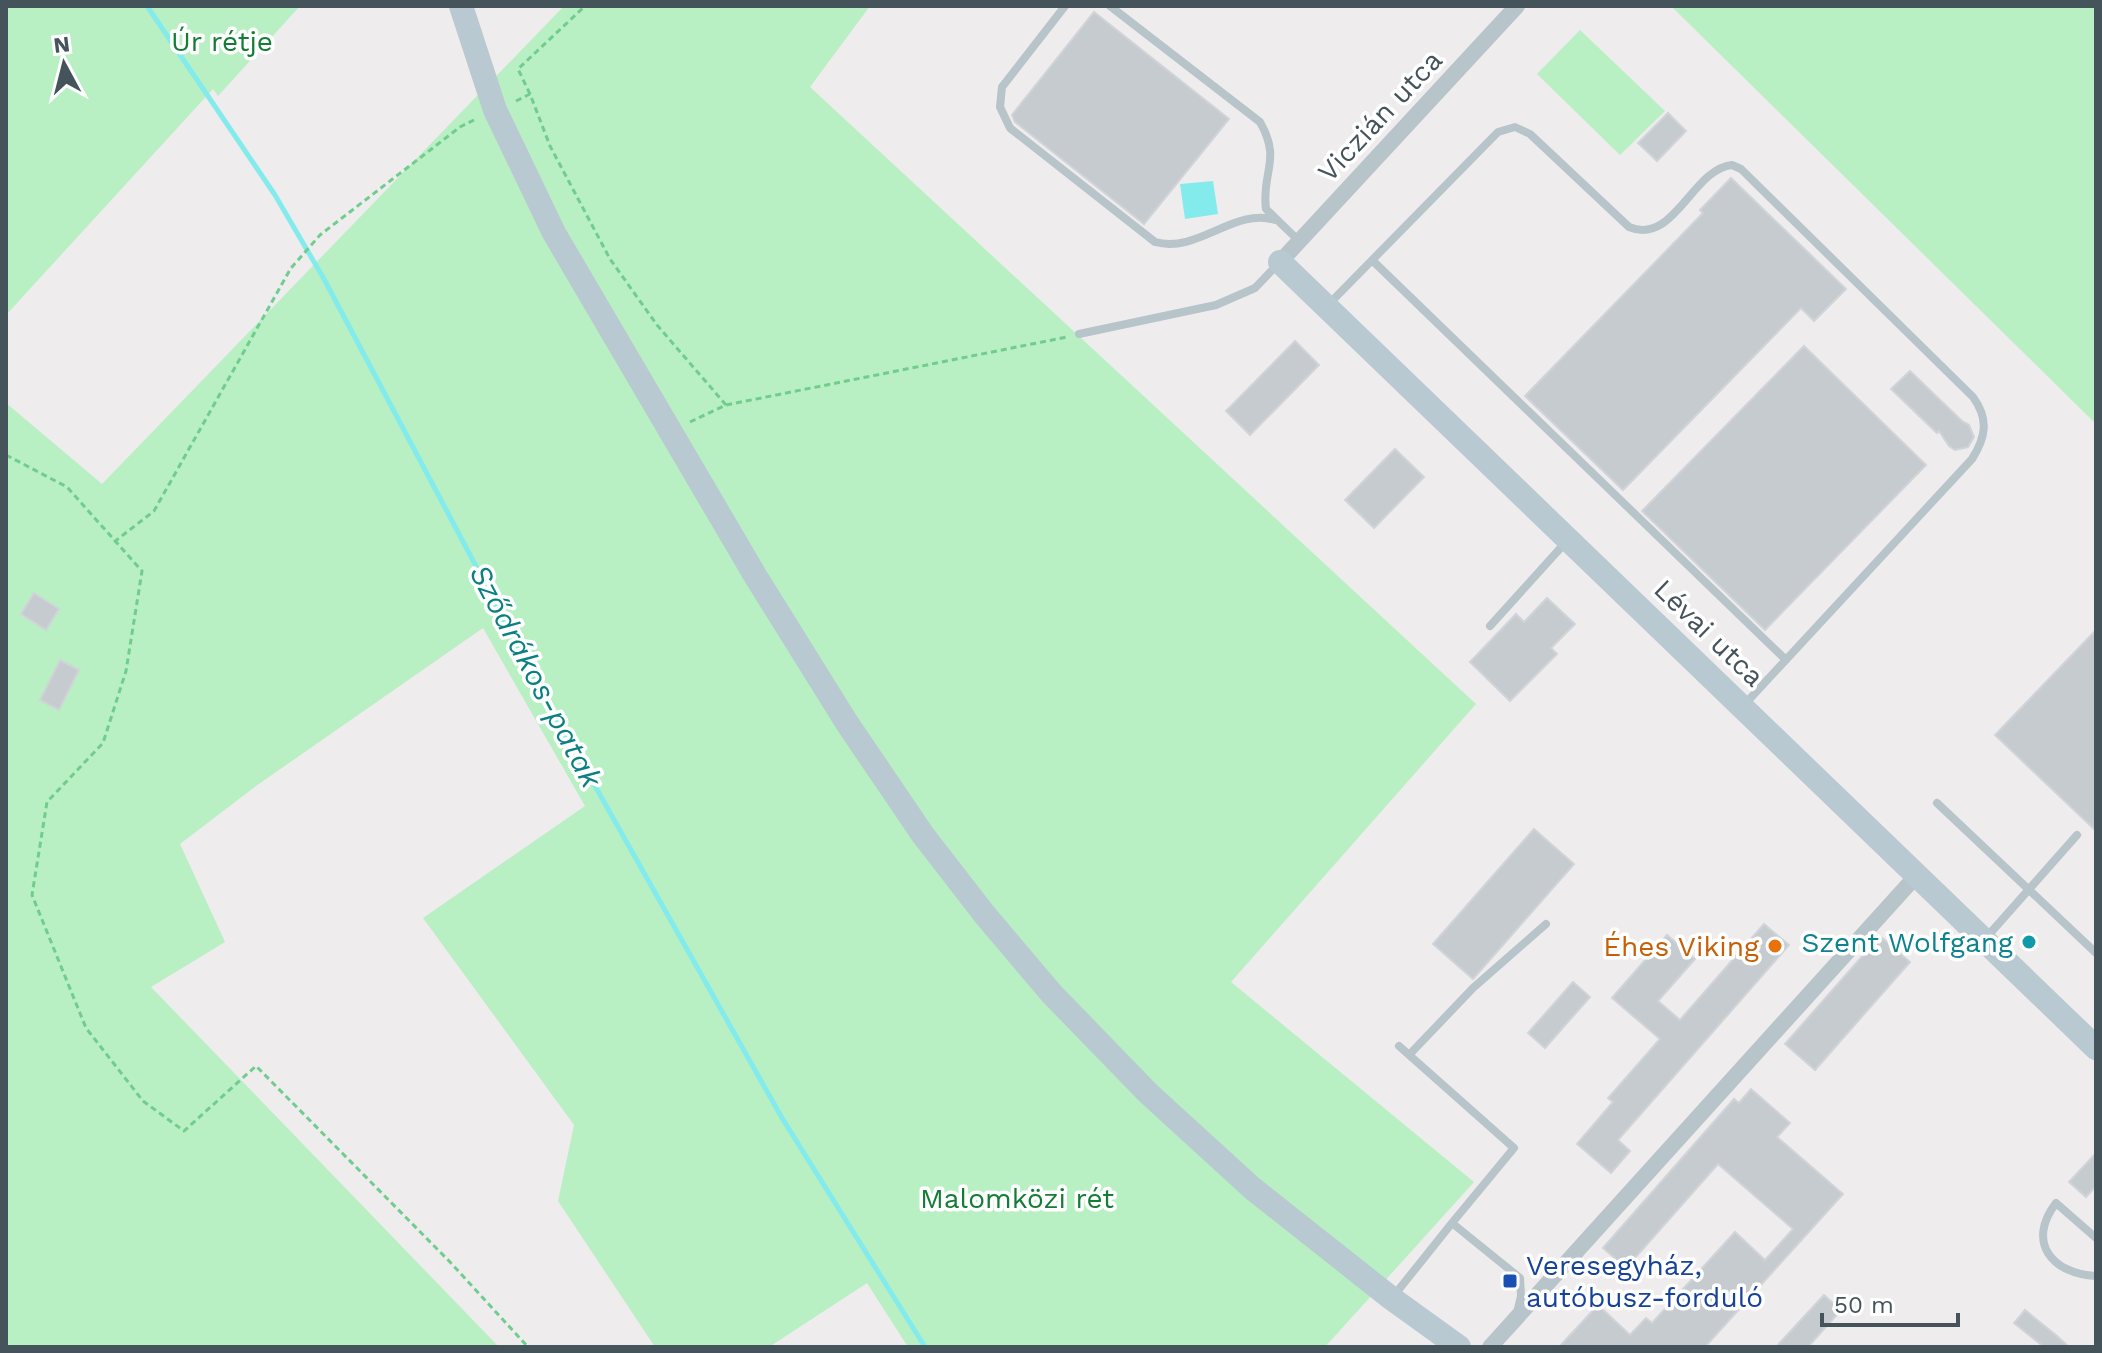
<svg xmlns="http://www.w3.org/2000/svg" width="2102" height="1353" font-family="'Work Sans',sans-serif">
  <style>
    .green { fill: #b8efc3 }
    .water { fill: #84ebed }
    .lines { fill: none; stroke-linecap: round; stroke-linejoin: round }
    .stream { stroke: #84ebed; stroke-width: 5 }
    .building { fill: #c6cbcf; stroke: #d0d4d8; stroke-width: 2 }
    .path { stroke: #70cd8e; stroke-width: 3; stroke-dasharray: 6 4; stroke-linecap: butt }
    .lane { stroke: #b7c4ca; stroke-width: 8 }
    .street { stroke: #b7c4ca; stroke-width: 16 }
    .secondary { stroke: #b9c9d1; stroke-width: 24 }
    .culture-dot { fill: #0f9aa8; stroke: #fff; stroke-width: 3 }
    .food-dot { fill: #e8710a; stroke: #fff; stroke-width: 3 }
    .transit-dot { fill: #1a4fb4; stroke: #fff; stroke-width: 3 }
    .labels { text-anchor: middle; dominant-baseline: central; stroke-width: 7; stroke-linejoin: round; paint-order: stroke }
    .park-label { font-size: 28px; fill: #147c35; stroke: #fff }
    .street-label { font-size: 28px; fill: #44545a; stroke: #fff }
    .culture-label { font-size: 28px; fill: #0d838f; stroke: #fff; text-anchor: end }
    .food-label { font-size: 28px; fill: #c56008; stroke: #fff; text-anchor: end }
    .transit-label { font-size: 28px; fill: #164399; stroke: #fff; text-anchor: start }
    .water-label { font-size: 30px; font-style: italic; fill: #0b7f82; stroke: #fff }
  </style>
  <rect width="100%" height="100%" fill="#efeced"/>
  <path class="green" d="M6 6H300L218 96 213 89 6 315Z
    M564 6H870L810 87 1476 704 1231 982 1474 1182 1325 1347H908L867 1283 769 1347H655L558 1201 574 1125 423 918 585 806 483 628 256 786 180 844 225 942 151 987 499 1347H6V403L102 484Z
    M1671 6H2093L2096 9V424Z
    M1580 30 1665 111 1620 155 1537 74Z"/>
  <path class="water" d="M1213 181 1218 214 1185 219 1180 184Z"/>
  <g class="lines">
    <path class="stream" d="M147 6 275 195 324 279 550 706 782 1118 925 1347"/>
  </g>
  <path class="building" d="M1094 12 1229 119 1144 224 1015 122 1012 115Z
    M1668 113 1686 131 1657 161 1638 143Z
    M1731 178 1846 289 1814 321 1801 308 1623 490 1525 396 1703 213 1700 210Z
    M1295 341 1319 365 1250 435 1226 411Z
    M1804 346 1926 465 1765 630 1642 511Z
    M1910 371 1962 421 1969 425 1974 437 1968 447 1955 450 1949 446 1939 431 1937 433 1891 389Z
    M1395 449 1424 477 1374 528 1345 500Z
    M34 593 59 609 46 630 21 614Z
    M1547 598 1575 624 1551 648 1557 654 1510 701 1470 662 1516 614 1524 622Z
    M2096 630V831L1995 735Z
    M60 660 79 670 59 710 40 700Z
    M1534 829 1574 864 1473 979 1433 944Z
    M1764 924 1789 945 1618 1140 1630 1151 1611 1173 1577 1144 1613 1102 1608 1098 1660 1039 1612 998 1667 935 1695 959 1658 1001 1680 1020Z
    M1880 936 1910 962 1815 1070 1785 1044Z
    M1573 982 1590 997 1545 1048 1528 1033Z
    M1751 1089 1790 1123 1777 1137 1843 1194 1705 1347H1559L1598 1305 1630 1335 1646 1318 1652 1323 1735 1232 1765 1260 1793 1229 1718 1164 1626 1268 1603 1248 1734 1099 1739 1103Z
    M2096 1153V1186L2086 1197 2069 1182Z
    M1824 1295 1841 1310 1808 1347H1776Z
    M2025 1310 2057 1336 2069 1347H2044L2014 1323Z"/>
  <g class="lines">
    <path class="path" d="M530 94 518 69 585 6
      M516 101 530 94 550 146 610 259 657 325 726 405
      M690 422 726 405 1067 337
      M6 455 67 487 142 571 126 671 103 743 47 802 32 895 86 1028 143 1101 184 1131 256 1066 450 1262 528 1347
      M114 542 154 511 291 268 320 235 460 127 476 119"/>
    <path class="lane" d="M1065 6 1002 87 1000 107 1010 128 1155 242C1198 254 1234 207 1275 220
      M1110 6 1260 122C1282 160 1261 173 1266 209L1299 241
      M1373 261 1786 660
      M1327 306 1498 132 1515 127 1530 134 1629 227C1674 246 1692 169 1732 165L1741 169 1973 397C1989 419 1986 437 1972 459L1744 705
      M1079 334 1216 305 1255 288 1277 265
      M1490 626 1565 543
      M1937 803 2096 953
      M1985 939 2077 835
      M1399 1046 1514 1148 1452 1223
      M1409 1055 1473 988 1546 924
      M2096 1238 2056 1203C2026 1242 2052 1274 2096 1276
      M1392 1298 1452 1223 1520 1278 1521 1296 1517 1313"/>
    <path class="street" d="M1280 262 1517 6
      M1490 1347 1917 875"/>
    <path class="secondary" d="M461 6 495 110 554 233 756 577 847 723 923 835 985 915 1051 993 1148 1093 1252 1188 1391 1298 1459 1347
      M1280 262 2096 1048"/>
  </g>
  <circle class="culture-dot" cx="2029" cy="942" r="8"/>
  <circle class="food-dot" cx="1775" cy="946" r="8"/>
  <rect class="transit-dot" x="1502" y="1273" width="16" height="16" rx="4"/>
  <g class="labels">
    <g class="park-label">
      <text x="222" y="41">Úr rétje</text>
      <text x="1017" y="1198">Malomközi rét</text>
    </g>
    <g class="street-label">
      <text transform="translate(1380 116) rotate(-47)">Viczián utca</text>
      <text transform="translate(1709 633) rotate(44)">Lévai utca</text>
    </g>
    <g class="culture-label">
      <text x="2013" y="942">Szent Wolfgang</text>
    </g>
    <g class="food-label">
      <text x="1759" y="946">Éhes Viking</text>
    </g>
    <g class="transit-label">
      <text x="1526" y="1265">Veresegyház,<tspan x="1526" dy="32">autóbusz-forduló</tspan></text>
    </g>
    <g class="water-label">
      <text transform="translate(536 676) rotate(62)">Sződrákos-patak</text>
    </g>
  </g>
  <rect width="2102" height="1353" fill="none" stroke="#44545a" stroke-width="16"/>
  <g transform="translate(64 64) rotate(353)" stroke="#ffffff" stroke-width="6" paint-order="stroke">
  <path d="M0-6L14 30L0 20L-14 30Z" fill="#44545a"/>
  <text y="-12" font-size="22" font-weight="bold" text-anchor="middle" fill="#44545a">N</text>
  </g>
  <path d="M1822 1313v12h136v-12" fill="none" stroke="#44545a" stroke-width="4"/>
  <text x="1834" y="1313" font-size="24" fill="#44545a" stroke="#ffffff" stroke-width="6" paint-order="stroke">50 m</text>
</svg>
